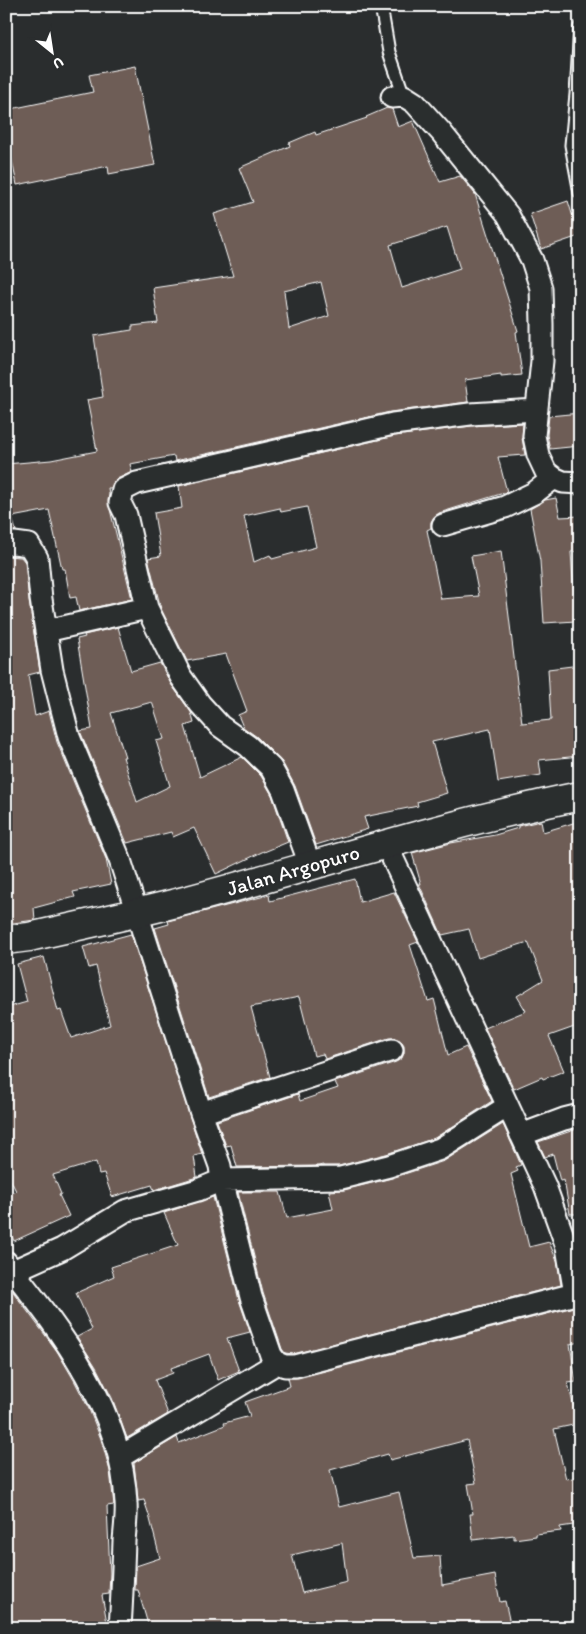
<svg xmlns="http://www.w3.org/2000/svg" width="586" height="1634" font-family="Itim,sans-serif">
  <style>
    .building { fill: #6e5d56; stroke: #fff; fill-rule: evenodd }
    .lines { fill: none; stroke-linecap: round; stroke-linejoin: round }
    .lane-casing { stroke: #fff; stroke-width: 15 }
    .street-casing { stroke: #fff; stroke-width: 25 }
    .secondary-casing { stroke: #fff; stroke-width: 31 }
    .lane { stroke: #2a2d2e; stroke-width: 11 }
    .street { stroke: #2a2d2e; stroke-width: 21 }
    .secondary { stroke: #2a2d2e; stroke-width: 28 }
    .labels { text-anchor: middle; dominant-baseline: central; stroke-width: 4; stroke-linejoin: round; paint-order: stroke }
    .street-label { font-size: 21px; fill: #fff; stroke: #2a2d2e }
  </style>
  <rect width="100%" height="100%" fill="#2a2d2e"/>
  <filter id="ink" filterUnits="userSpaceOnUse"><feTurbulence type="fractalNoise" baseFrequency=".02" numOctaves="2"/><feDisplacementMap in="SourceGraphic" scale="10" xChannelSelector="R" yChannelSelector="G"/><feConvolveMatrix kernelMatrix="1 2 1 2 8 2 1 2 1" color-interpolation-filters="sRGB"/></filter>
  <g filter="url(#ink)">
    <path class="building" d="M135 66 155 165 109 174 108 166 17 185 6 131V110L93 92 89 75Z
      M387 108 392 109 398 127 413 121 440 182 460 176 475 194 518 331 516 332 522 375 501 377V375L465 380 468 402 390 412 175 461 174 456 130 464 132 472 117 479 113 483 111 488H108L109 494 108 501 132 599 79 611 76 597 70 598 65 569H62L49 510 12 517 16 531H6V464L51 460 97 451 87 400 103 397 94 336 132 330V326L158 323 153 288 233 276 214 214 253 202 239 168 290 146 289 143 315 132 316 135 367 118 366 117ZM447 227 460 269 402 288 390 245ZM321 282 329 316 289 329 284 291Z
      M568 201 579 236 541 249 530 214Z
      M580 413V446L550 449 547 435 549 416Z
      M523 423 522 438 525 455 498 457 507 492 439 513 434 517 431 522V528L427 530 441 599 479 596 471 556 501 551 522 723 551 720 548 669 580 665V698H575L580 739V756L539 760 541 775 498 782 490 729 432 742 447 793 417 802 418 806 364 817 368 829 316 845 295 786 282 762 257 737 243 727 238 715 247 711 226 654 187 661 161 609 148 558 161 556 154 513 182 508 179 486 395 436 471 426ZM307 507 316 547 272 559 270 555 254 562 244 516 280 508 281 512Z
      M556 498 560 517 580 516V551L571 552 576 621 544 623 540 561 530 509 545 500Z
      M6 556 21 557 25 562 29 601 40 672 28 675 35 716 49 711 57 742 106 859 111 884 73 892 75 897 34 908 35 920 6 924Z
      M118 627 131 671 160 663 171 684 191 712 194 723 185 726 200 777 242 757 261 776 272 795 288 842 264 852V851L216 874 194 828 173 837 171 832 127 843 80 731 92 729 77 639 85 637 84 635ZM152 702 164 739 156 741 170 786 137 802 123 757H125L111 713Z
      M541 821 543 832 580 821V1025L549 1036 564 1071 543 1079 542 1077 514 1089 485 1028 526 1011 517 996 543 980 528 942 478 958 469 929 442 935 419 884H421L412 853 451 843 495 835 518 828V826Z
      M355 879 360 902 394 892 418 942 410 945 428 1001 434 999 448 1055 466 1047 492 1101 435 1138 386 1154 339 1166H323V1165L318 1166 237 1167 231 1145 226 1146 217 1121 298 1094 300 1101 338 1088 335 1082 396 1062 402 1058 404 1053V1046L400 1040 395 1038H389L325 1059 323 1054 314 1056 299 997 251 1007 270 1077 209 1097 155 928 169 924 168 921 245 901 269 895 270 901Z
      M131 934 202 1154 194 1156 197 1177 154 1190 152 1185 112 1197 104 1173 99 1174 96 1162 53 1175 61 1194 59 1195 69 1216 14 1241 6 1224V1195L16 1191 6 1171V1008L27 1002 17 964 44 957 58 1011 61 1010 71 1038 110 1025 96 966 89 968 83 947Z
      M503 1124 521 1165 516 1167 518 1171 511 1174 529 1247 549 1242 557 1261 561 1285 293 1354 285 1353 282 1349 263 1293 238 1192H280L287 1218 333 1209 329 1191 344 1190 392 1178 444 1161Z
      M580 1128V1214H570L564 1180 560 1181 553 1154 545 1157 538 1142Z
      M213 1197 239 1300 250 1332 227 1338 239 1371 218 1380 209 1354 171 1368 173 1373 155 1380 168 1414 127 1438 112 1398 96 1367 77 1337 92 1329 76 1293 114 1276 111 1267 178 1245 164 1213Z
      M11 1289 57 1351 74 1380 89 1409 101 1439 110 1471 114 1505 107 1506 110 1573 109 1594 102 1595 108 1628H27V1623L6 1626V1290Z
      M574 1307 580 1308V1342L570 1344 576 1382 568 1383 578 1424 554 1429 566 1479 580 1477V1524L560 1527 561 1531 536 1534V1536L514 1539V1535L473 1540 470 1514H473L468 1484 476 1483 467 1440 390 1460 388 1454 330 1470 339 1507 399 1492 414 1558 440 1556 442 1585 495 1575 500 1602 505 1601 511 1628H459L457 1622 419 1628H149L138 1590H135L136 1566 160 1558 149 1515 144 1500 138 1501 134 1463 177 1437 179 1443 225 1425 224 1423 250 1416 245 1402 290 1386 288 1378H298ZM342 1543 347 1582 302 1593 292 1555Z"/>
    <g class="lines">
      <defs>
        <path id="lane" d="M381 6 389 52 404 96
          M576 94 580 27
          M580 94H576L571 145 580 193"/>
        <path id="street" d="M392 97 404 96 415 103 441 132 508 215 532 260 541 288 542 324V361L534 436 538 455 546 472 554 478 563 482 580 483
          M443 525 505 507 534 493 554 478
          M6 544 14 543 29 545 37 558 41 599 52 670 69 737 120 860 201 1113 220 1166 222 1180 198 1190 125 1211 62 1249 13 1271 6 1278
          M46 631 147 608
          M386 844 545 1186 567 1247 575 1294
          M310 865 283 790 271 768 248 746 220 726 200 704 181 677 147 608 126 515 120 503 123 490 137 483 393 424 470 414 537 410
          M508 1106 440 1149 389 1166 341 1178 222 1180 251 1297 271 1355 277 1363 285 1366H295L575 1294 580 1296
          M201 1113 392 1050
          M521 1135 564 1119 580 1115
          M6 1262C61 1332 122 1409 126 1503 127 1515 125 1528 124 1541 123 1570 122 1599 120 1628
          M120 1457 277 1363"/>
        <path id="secondary" d="M6 940 29 937C82 925 135 914 188 900 319 865 447 823 580 796"/>
      </defs>
      <use href="#lane" class="lane-casing"/>
      <use href="#street" class="street-casing"/>
      <use href="#secondary" class="secondary-casing"/>
      <use href="#lane" class="lane"/>
      <use href="#street" class="street"/>
      <use href="#secondary" class="secondary"/>
    </g>
  </g>
  <g class="labels">
    <g class="street-label">
      <text transform="translate(293 870) rotate(-16)">Jalan Argopuro</text>
    </g>
  </g>
  <rect width="586" height="1634" fill="none" stroke="#2a2d2e" stroke-width="25"/>
  <rect x="12" y="12" width="561" height="1609" fill="none" stroke="#fff" stroke-width="2" filter="url(#ink)"/>
  <g transform="translate(52 52) rotate(150)" stroke="#2a2d2e" stroke-width="4" paint-order="stroke">
  <path d="M0-4L9 19L0 12L-9 19Z" fill="#ffffff"/>
  <text y="-8" font-size="14" font-weight="bold" text-anchor="middle" fill="#ffffff">U</text>
  </g>
</svg>
